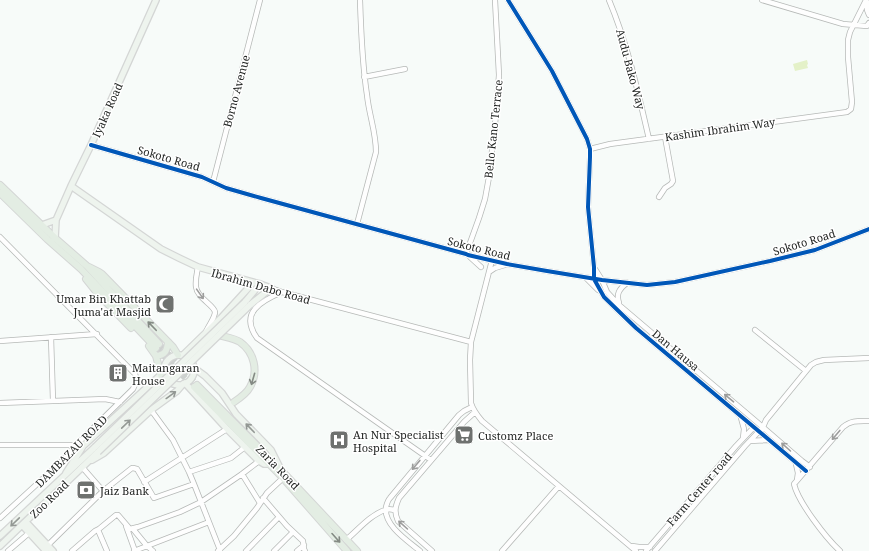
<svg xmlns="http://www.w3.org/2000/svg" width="869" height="551" font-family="'Noto Serif',serif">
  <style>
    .green { fill: #e4f1c8 }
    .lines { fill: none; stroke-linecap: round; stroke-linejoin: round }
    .highway-tunnel { stroke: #cdd1cf; stroke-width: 6; stroke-dasharray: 6 3; stroke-linecap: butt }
    .minor-casing { stroke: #b6b9b7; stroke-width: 6 }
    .major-casing { stroke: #d4d6d5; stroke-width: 8 }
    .highway-casing { stroke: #d4d6d5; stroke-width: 8 }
    .minor { stroke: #fefefe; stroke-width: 4.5 }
    .major { stroke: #eef4ee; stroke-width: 5.5 }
    .highway { stroke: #e3ede3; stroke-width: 6 }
    .major-bridge-casing { stroke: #d4d6d5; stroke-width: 8; stroke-linecap: butt }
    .major-bridge { stroke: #eef4ee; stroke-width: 5.5 }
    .cycleway-casing { stroke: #fff; stroke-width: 6 }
    .cycleway { stroke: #0057b8; stroke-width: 4 }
    .oneway { stroke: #9c9d9c }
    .oneway2 { stroke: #848a84 }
    .oneway3 { stroke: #939894 }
    .labels { text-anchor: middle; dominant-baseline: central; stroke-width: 3; stroke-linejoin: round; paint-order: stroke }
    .street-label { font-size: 11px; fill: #242725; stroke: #fff }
    .poi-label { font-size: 11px; fill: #242725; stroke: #fff; text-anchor: start }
  </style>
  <rect width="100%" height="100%" fill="#f7fbf9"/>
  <path class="green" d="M807 60 808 64 807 65 808 68 795 71 793 64Z"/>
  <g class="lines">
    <path class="highway-tunnel" d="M159 344 197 385
      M156 348 194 387"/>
    <defs>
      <path id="minor" d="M508 0 552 71 587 139 590 149V157L588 207 594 267V279L604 297 636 328 806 471
        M609 0C628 45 638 92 649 139
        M762 0 843 24 867 26 869 23
        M867 2V10L869 15
        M364 77 405 69
        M91 145 202 177 226 188 261 198 466 254 468 255 507 264 547 271 602 280 647 285 675 282 770 261 815 250 869 229
        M590 149 610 144 847 112 851 109 852 102 848 57V40L850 32 866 0
        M213 182 260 0
        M659 197 665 188 671 184 673 181 665 137
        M357 224 376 152C376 132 369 115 367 95 362 63 361 32 360 0
        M0 237 135 374 137 380 133 389 76 445 61 462 0 518
        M466 254 479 218 485 199 489 177 496 115 499 75 495 0
        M470 257 481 267
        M492 260 471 342 470 360 471 403C473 410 477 415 482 421L636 551
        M198 267C197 273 195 280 196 287 197 298 214 305 215 312 215 318 208 326 206 332
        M595 269 602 280 607 292 619 305 758 423 802 461 810 467
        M489 272 495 268 505 265
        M586 278 598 290
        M271 288 282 292 471 342
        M282 292C261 301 239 313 257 338L431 460
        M619 303C616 294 619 289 627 283
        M755 330 806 371
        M51 337 53 401
        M0 341 97 334
        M0 403 105 399 120 402
        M151 410 173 440 189 472 194 484 220 550
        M741 418 744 429 743 438
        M750 441 768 440
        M0 445H76
        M796 464 798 473 797 480
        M82 467 103 491
        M189 472 231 458 245 447
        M242 474 260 503
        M144 482 227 429
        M263 498 287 526 303 541 304 549 305 551
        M126 526 135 551
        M133 529 147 546 153 551
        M98 530 107 551
        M346 540C358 530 370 515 385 510 388 509 391 509 394 510
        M48 545 103 491 132 468H133L137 469 154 498 194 484
        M632 546 639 547H650
        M8 551 29 533
        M72 551 95 531 99 529 116 515H118L130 529 138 527 180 512 201 502 242 474 259 461
        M134 551 209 522
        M218 551 234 536 257 508 267 493 283 478
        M246 551 279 517
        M274 551 293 532
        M297 551 304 545
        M420 551C408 541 383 525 386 507 387 503 388 500 390 498L459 415 464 411 472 407
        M432 551 398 521C394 512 395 507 399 498L464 422 475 412
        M502 551 559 486
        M646 551 736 446 754 427
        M655 551 745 446 763 427 766 420 811 365 816 362 824 360 869 358
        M840 551C826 538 798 502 794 484L843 427C851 420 859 421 869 421"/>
      <path id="major" d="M71 186 161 249 179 258 198 267 260 284 271 288
        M42 225 56 220
        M55 238 56 220 71 186 91 145 156 0
        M245 302 260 284
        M250 305 271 288
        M183 355 221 318 253 283
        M164 370a15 15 0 1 1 30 0a15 15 0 1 1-30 0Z
        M194 368 205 376 222 393 236 414 271 450 280 468
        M185 383 227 429 259 461 264 464H269
        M92 460 104 453 151 410 177 391 183 384
        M66 473 80 451 83 446 165 371
        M26 522 53 551
        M22 525 46 551
        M0 536 95 447
        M0 546 98 452"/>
      <path id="highway" d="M0 185 55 238 87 266 159 344
        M0 193 47 239 81 269 156 348
        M89 267 99 272 102 274 173 347 178 355
        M86 279 98 294 131 328
        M218 335C225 337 234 338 240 342 254 352 259 371 250 387 247 393 240 398 234 402
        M149 346 156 356 161 375
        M156 356C165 355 167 351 168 342
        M197 385 281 470 357 551
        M194 387 283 478 347 551"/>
    </defs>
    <use href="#minor" class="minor-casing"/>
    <use href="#major" class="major-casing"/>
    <use href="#highway" class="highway-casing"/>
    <use href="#minor" class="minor"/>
    <use href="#major" class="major"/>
    <use href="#highway" class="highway"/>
    <defs>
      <path id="major-bridge" d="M95 447 245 302
        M98 452 250 305"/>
    </defs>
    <use href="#major-bridge" class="major-bridge-casing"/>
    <use href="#major-bridge" class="major-bridge"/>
    <defs>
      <path id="cycleway" d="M508 0 552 71 587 139 590 149V157L588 207 594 267V279L604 297 636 328 806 471
        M91 145 202 177 226 188 261 198 466 254 468 255 507 264 547 271 602 280 647 285 675 282 770 261 815 250 869 229"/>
    </defs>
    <use href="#cycleway" class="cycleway-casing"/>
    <use href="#cycleway" class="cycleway"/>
  </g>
  <defs><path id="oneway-shaft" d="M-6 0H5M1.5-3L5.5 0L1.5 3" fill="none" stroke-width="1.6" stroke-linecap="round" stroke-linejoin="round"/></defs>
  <g class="oneway">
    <use href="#oneway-shaft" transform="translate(200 294) rotate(55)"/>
    <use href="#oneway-shaft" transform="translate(729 398) rotate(-140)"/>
    <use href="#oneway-shaft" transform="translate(836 435) rotate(130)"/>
    <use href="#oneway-shaft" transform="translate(786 447) rotate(-138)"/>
    <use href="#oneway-shaft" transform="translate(416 465) rotate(130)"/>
    <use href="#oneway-shaft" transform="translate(403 525) rotate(-138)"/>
  </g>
  <g class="oneway2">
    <use href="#oneway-shaft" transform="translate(152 326) rotate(-134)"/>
    <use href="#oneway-shaft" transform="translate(253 379) rotate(106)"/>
    <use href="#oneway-shaft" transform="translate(336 538) rotate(48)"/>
  </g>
  <g class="oneway3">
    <use href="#oneway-shaft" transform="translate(171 395) rotate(-36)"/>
    <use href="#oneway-shaft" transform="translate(126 424) rotate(-44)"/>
    <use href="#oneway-shaft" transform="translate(250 428) rotate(-134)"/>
    <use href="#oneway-shaft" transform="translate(15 522) rotate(136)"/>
  </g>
  <defs>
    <symbol id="mosque-square" viewBox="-11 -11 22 22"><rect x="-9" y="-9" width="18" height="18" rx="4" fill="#6e716f" stroke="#fff"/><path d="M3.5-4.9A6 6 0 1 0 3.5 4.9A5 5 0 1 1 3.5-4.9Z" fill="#fff"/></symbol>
    <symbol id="building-square" viewBox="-11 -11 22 22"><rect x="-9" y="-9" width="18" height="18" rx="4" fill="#6e716f" stroke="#fff"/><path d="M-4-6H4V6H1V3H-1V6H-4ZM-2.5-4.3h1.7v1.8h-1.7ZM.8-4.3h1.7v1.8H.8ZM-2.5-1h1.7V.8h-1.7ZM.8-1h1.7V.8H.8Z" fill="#fff"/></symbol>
    <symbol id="supermarket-square" viewBox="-11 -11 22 22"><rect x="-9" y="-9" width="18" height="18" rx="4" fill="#6e716f" stroke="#fff"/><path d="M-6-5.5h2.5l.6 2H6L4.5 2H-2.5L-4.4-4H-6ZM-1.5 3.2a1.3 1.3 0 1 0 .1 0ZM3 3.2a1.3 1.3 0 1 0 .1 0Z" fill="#fff"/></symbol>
    <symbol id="hospital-square" viewBox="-11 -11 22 22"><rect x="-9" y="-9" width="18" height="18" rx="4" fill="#6e716f" stroke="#fff"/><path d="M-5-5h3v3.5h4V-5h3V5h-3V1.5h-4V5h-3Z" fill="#fff"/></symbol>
    <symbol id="bank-square" viewBox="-11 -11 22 22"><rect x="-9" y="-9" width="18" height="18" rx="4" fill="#6e716f" stroke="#fff"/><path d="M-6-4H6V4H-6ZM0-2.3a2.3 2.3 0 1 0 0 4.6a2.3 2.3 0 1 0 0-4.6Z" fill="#fff"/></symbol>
  </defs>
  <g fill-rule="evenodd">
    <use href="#mosque-square" x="154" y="293" width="22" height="22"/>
    <use href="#building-square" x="107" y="362" width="22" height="22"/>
    <use href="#supermarket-square" x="453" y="424" width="22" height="22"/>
    <use href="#hospital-square" x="328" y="429" width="22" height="22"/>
    <use href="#bank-square" x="75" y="479" width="22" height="22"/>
  </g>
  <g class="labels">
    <g class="street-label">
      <text transform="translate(631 69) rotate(75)">Audu Bako Way</text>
      <text transform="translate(236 91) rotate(-75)">Borno Avenue</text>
      <text transform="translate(107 110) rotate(-66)">Iyaka Road</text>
      <text transform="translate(493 129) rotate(-84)">Bello Kano Terrace</text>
      <text transform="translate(720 129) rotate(-8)">Kashim Ibrahim Way</text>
      <text transform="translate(169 158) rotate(16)">Sokoto Road</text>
      <text transform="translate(804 242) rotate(-17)">Sokoto Road</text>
      <text transform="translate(479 248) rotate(14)">Sokoto Road</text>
      <text transform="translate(261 286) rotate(16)">Ibrahim Dabo Road</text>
      <text transform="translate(676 350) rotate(40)">Dan Hausa</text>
      <text transform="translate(71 451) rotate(-45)">DAMBAZAU ROAD</text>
      <text transform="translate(278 467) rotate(46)">Zaria Road</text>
      <text transform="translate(699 489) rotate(-49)">Farm Center road</text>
      <text transform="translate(49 499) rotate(-44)">Zoo Road</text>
    </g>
    <g class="poi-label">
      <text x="151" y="298" text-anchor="end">Umar Bin Khattab<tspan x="151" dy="13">Juma'at Masjid</tspan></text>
      <text x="132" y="367">Maitangaran<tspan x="132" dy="13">House</tspan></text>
      <text x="353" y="434">An Nur Specialist<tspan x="353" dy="13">Hospital</tspan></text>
      <text x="478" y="435">Customz Place</text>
      <text x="100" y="490">Jaiz Bank</text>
    </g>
  </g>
</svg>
